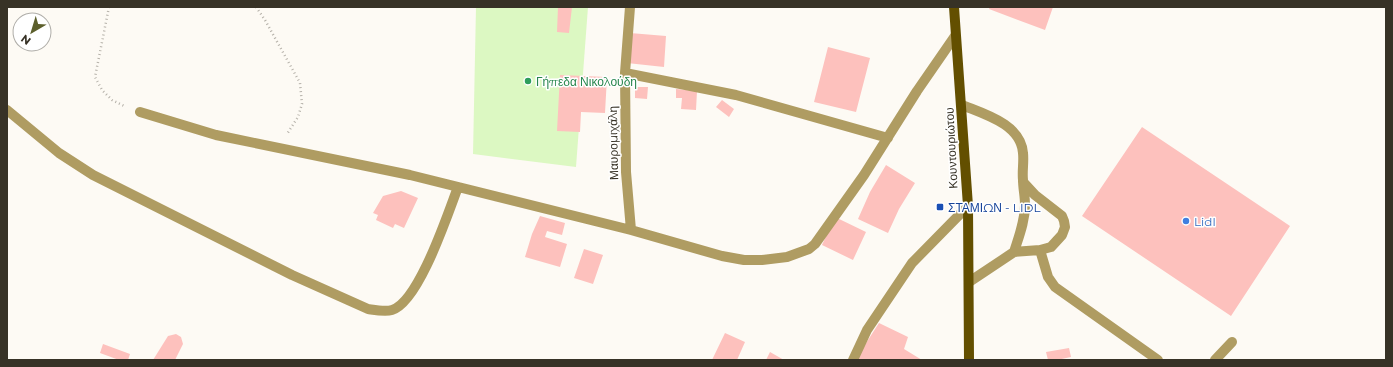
<svg xmlns="http://www.w3.org/2000/svg" width="1393" height="367" font-family="Montserrat,sans-serif">
  <style>
    .green { fill: #dcf8c2 }
    .building { fill: #fdc1bd }
    .lines { fill: none; stroke-linecap: round; stroke-linejoin: round }
    .path { stroke: #b6b2aa; stroke-width: 2.5; stroke-dasharray: 1 3; stroke-linecap: butt }
    .minor { stroke: #af9c62; stroke-width: 10 }
    .major { stroke: #634f00; stroke-width: 10 }
    .leisure-dot { fill: #2e9e5b; stroke: #fff; stroke-width: 1.5 }
    .transit-dot { fill: #1a4fb4; stroke: #fff; stroke-width: 1.5 }
    .shop-dot { fill: #3f7fe0; stroke: #fff; stroke-width: 1.5 }
    .labels { text-anchor: middle; dominant-baseline: central; stroke-width: 3; stroke-linejoin: round; paint-order: stroke }
    .leisure-label { font-size: 12px; fill: #27864d; stroke: #fff; text-anchor: start }
    .street-label { font-size: 12px; fill: #373226; stroke: #fff }
    .transit-label { font-size: 12px; fill: #164399; stroke: #fff; text-anchor: start }
    .shop-label { font-size: 12px; fill: #366cbe; stroke: #fff; text-anchor: start }
  </style>
  <rect width="100%" height="100%" fill="#fdfaf4"/>
  <path class="green" d="M476 7H588L576 167 473 154Z"/>
  <path class="building" d="M558 7H572L569 33 557 32Z
    M990 7H1053L1045 30 989 9Z
    M630 33 666 36 664 67 627 63Z
    M828 47 870 58 856 112 814 102Z
    M560 75 607 77 605 113 581 112 580 132 557 131Z
    M635 87H648L647 99 635 98Z
    M676 89 697 91 696 110 681 109 682 98H676Z
    M722 100 734 109 729 117 716 107Z
    M1142 127 1290 226 1231 316 1082 216Z
    M886 165 915 183 899 209 888 233 858 219 870 192Z
    M401 191 418 198 404 228 395 224 393 228 376 220 378 215 373 213 383 196Z
    M540 216 565 223 562 235 547 231 545 237 567 244 560 267 525 257 532 234Z
    M835 217 866 232 853 260 822 245Z
    M584 249 603 255 593 284 574 278Z
    M879 323 908 337 904 349 922 360H855Z
    M725 333 745 342 737 360H712Z
    M176 334 181 337 183 344 175 360H153L168 336Z
    M103 344 130 354 128 360H119L100 353Z
    M1069 348 1071 357 1057 360H1048L1046 352Z
    M770 352 784 360H766Z"/>
  <g class="lines">
    <path class="path" d="M109 7 95 77 102 90 112 100 126 107
      M256 7 265 20 300 83 302 104 298 117 287 134"/>
    <path class="minor" d="M630 7 625 73 626 172 631 230
      M625 73 736 95 888 138
      M962 105C984 114 1021 124 1023 153 1024 162 1022 171 1023 180 1023 188 1025 196 1025 205 1025 221 1019 236 1014 252
      M7 110 59 153 93 175 292 275 368 309C375 310 385 312 392 310 419 302 448 213 458 187
      M140 112 216 135 410 175 631 230 722 256 744 260H762L787 257 809 249 815 244 864 175 917 91 955 36
      M1040 250 1048 277 1055 287 1158 360
      M969 282 1014 252 1040 250 1051 247 1062 235 1065 227 1064 221 1062 216 1035 195 1023 182
      M853 360 867 330 912 263 968 206
      M1215 360 1232 342"/>
    <path class="major" d="M954 7 968 206 969 360"/>
  </g>
  <circle class="leisure-dot" cx="528" cy="81" r="4"/>
  <rect class="transit-dot" x="936" y="203" width="8" height="8" rx="2"/>
  <circle class="shop-dot" cx="1186" cy="221" r="4"/>
  <g class="labels">
    <g class="leisure-label">
      <text x="536" y="81">Γήπεδα Νικολούδη</text>
    </g>
    <g class="street-label">
      <text transform="translate(613 143) rotate(-91)">Μαυρομιχάλη</text>
      <text transform="translate(951 148) rotate(-93)">Κουντουριώτου</text>
    </g>
    <g class="transit-label">
      <text x="948" y="207">ΣΤΑΜΙΩΝ - LIDL</text>
    </g>
    <g class="shop-label">
      <text x="1194" y="221">Lidl</text>
    </g>
  </g>
  <rect width="1393" height="367" fill="none" stroke="#373226" stroke-width="16"/>
  <g transform="translate(32 32) rotate(218)"><circle r="19" fill="#ffffff" stroke="#afada8"/>
  <path d="M0-3L7 15L0 10L-7 15Z" fill="#5c5f2c"/>
  <text y="-6" font-size="11" font-weight="bold" text-anchor="middle" fill="#373226">N</text>
  </g>
</svg>
